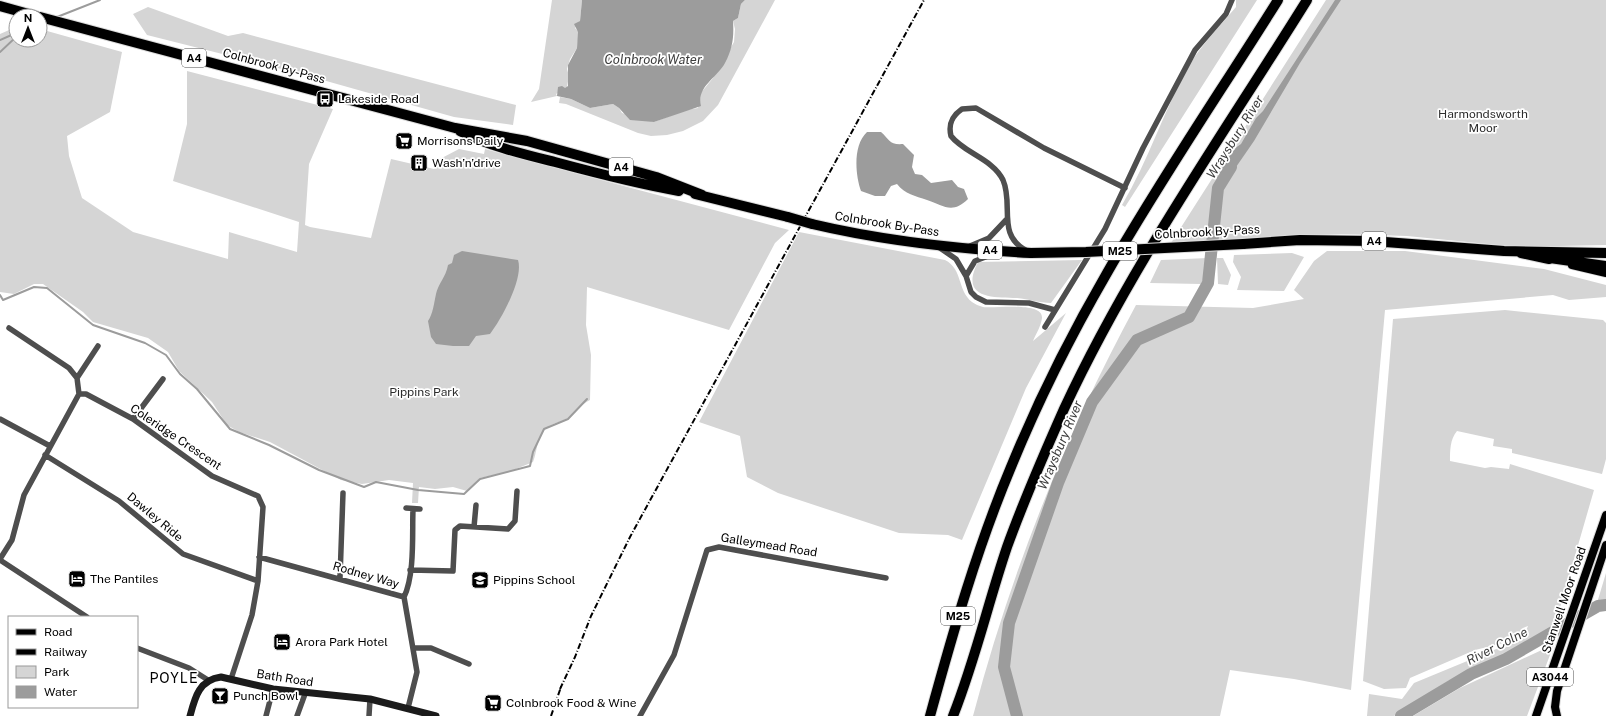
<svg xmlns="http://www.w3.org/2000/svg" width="1606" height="716" font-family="'Public Sans',sans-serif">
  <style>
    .green { fill: #d5d5d5 }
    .water { fill: #9c9c9c }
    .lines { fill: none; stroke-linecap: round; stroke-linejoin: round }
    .stream { stroke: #9c9c9c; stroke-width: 2 }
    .river { stroke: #9c9c9c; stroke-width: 12 }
    .primary-casing { stroke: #dbdbdb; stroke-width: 10 }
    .highway-casing { stroke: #dbdbdb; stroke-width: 12 }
    .street { stroke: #4e4e4e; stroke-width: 5.5 }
    .secondary { stroke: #1b1b1b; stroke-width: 7 }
    .primary { stroke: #000; stroke-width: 8 }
    .highway { stroke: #000; stroke-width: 10 }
    .rail { stroke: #000; stroke-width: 2; stroke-dasharray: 6 2 1 2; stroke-linecap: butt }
    .highway-bridge-casing { stroke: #dbdbdb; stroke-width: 12; stroke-linecap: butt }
    .highway-bridge { stroke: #000; stroke-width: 10 }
    .labels { text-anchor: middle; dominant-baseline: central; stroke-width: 3.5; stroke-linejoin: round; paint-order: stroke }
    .shield { fill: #fff; stroke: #4c4c4c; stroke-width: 1 }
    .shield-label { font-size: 11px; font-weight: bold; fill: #000 }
    .street-label { font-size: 12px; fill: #000; stroke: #fff }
    .poi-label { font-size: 12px; fill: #000; stroke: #fff; text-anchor: start }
    .park-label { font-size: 12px; fill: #2c2c2c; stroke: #fff }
    .water-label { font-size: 13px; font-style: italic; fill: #3d3d3d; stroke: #fff }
    .quarter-label { font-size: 14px; letter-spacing: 1px; fill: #000; stroke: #fff }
  </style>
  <rect width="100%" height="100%" fill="#fff"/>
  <path class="green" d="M552 0H582L580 21 575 28 579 32 577 48 570 59 567 69 569 76 567 87 556 94 557 96 531 102 539 89Z
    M745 0H775L718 105 703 121 683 131 667 135 651 136 638 133 566 104 559 103 560 97 571 99 590 108 613 104 619 108 622 113 654 122 686 110 698 108 700 94 713 78 734 42 735 29 733 21 738 18 741 4Z
    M1236 0H1257L1125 207 1122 205C1149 160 1164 109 1190 64 1203 43 1220 26 1236 7Z
    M1326 0H1606V245L1518 247 1407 236 1341 234 1270 237 1171 243Z
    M148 7 228 36 243 33 516 105 513 125 454 117 305 75 147 35 133 14Z
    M16 27V40H40V29L122 52 110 112 67 136 69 156 82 198 133 232 228 259 229 232 297 252 299 222 173 181 187 124V71L333 109 309 164 305 225 310 227 371 238 391 159 434 169 438 160 459 149 484 154 485 149 789 230 775 243 729 330 587 287 586 325 591 355 590 400C581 404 578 411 571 416 564 421 556 422 549 426 536 435 538 450 533 462L511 471 480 478 467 491 453 487 435 489 419 487 418 503H412L413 483 389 480 362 484 341 480 270 442 239 432 227 425 212 402 179 371 168 352 148 338 93 322 83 312 43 284H34L14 294 0 292V34Z
    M799 232 945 260C963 269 957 290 972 302 975 304 979 306 983 307 994 309 1043 301 1042 318 1041 326 1036 334 1033 341L1066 313 1026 388 962 540 948 535 899 533 778 493 747 477 740 436 699 422Z
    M1327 251H1405L1544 269 1606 285V297L1569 300 1553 295 1385 310 1351 690 1294 679 1230 670 1220 716H973C1011 572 1065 436 1136 305L1253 308 1304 299 1294 290 1314 261Z
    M1292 253 1304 257 1284 291 1237 290 1241 277 1233 262 1234 255Z
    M1208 258 1209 266 1201 284 1150 283 1161 260Z
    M1217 258H1223L1231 275 1228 285 1218 284Z
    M1082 260 1051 303C1040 303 1028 299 1017 298 993 297 959 299 978 262Z
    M1505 310 1603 320 1606 323V459L1602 474 1512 453V449L1493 446 1494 439 1457 431C1450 439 1450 451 1450 461L1485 468 1491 467 1509 469 1510 464 1594 490 1559 611 1566 610 1559 629 1448 681 1394 716H1367L1369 694 1402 699 1414 683 1523 638 1528 626 1523 628 1516 640 1475 650 1410 678 1406 688 1384 689 1363 681 1393 319Z
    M1606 573V603H1597Z
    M1556 639 1527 716H1413L1460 688 1544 649Z"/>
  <path class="water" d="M582 0H745L741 4 738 18 733 21C734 36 733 48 725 63 717 78 696 87 701 106L654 122 630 120 619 108 613 104 590 108 571 99 557 96 558 87 562 86 565 88 568 86V65L577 48 578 32 574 24 580 21Z
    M1335 0H1341L1300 63 1254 141 1225 183 1217 178C1223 168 1230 150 1241 144L1256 118 1263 111Z
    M867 132H881C890 140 889 145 903 144L914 155 912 167 915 174 922 175 931 183 952 180 958 187 964 189 968 199C952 215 943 205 927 200 915 196 905 194 897 184L891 186 885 196H875L861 191C855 174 853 145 867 132Z
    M462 251 518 260C524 278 501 320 490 334L476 336 469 346H453L436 344 431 337 428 321C433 314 434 303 436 294 438 284 446 277 448 265L452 263 454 255Z"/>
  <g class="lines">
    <path class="stream" d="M57 17 100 0
      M0 40 16 33
      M0 52 16 37
      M0 295 3 300 34 287 47 288 93 325 145 343 166 355 180 374 197 389 230 429 269 445 319 470 364 487 376 482 418 490 464 494 480 479 530 466 533 452 544 429 568 419 587 399"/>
    <path class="river" d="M1017 716 1004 667 1009 623 1058 483 1092 402 1137 340 1189 317 1208 283 1218 188 1231 167
      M1401 716 1471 674 1506 659 1598 606 1606 605"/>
    <defs>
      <path id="primary" d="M1521 254 1549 260
        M1572 265 1606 273
        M1536 716 1606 515
        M1557 716 1555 707 1557 691 1606 545"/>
      <path id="highway" d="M0 6 36 16
        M40 17 455 128 527 141 656 177 702 195
        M460 131C489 146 523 154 555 162 596 173 638 184 679 191
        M695 194 788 217
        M812 224C884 241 957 249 1031 253
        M1243 244 1300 240 1372 241 1504 251 1606 253
        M1543 257 1606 266
        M930 716C953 632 977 548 1011 467 1038 401 1071 335 1107 273 1160 180 1221 91 1278 0
        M953 716C975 661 988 603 1007 547 1024 500 1044 454 1064 409 1131 265 1223 135 1307 0"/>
    </defs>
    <use href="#primary" class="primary-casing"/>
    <use href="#highway" class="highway-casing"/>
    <path class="street" d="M970 246 989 238 1006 220
      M940 248 956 259 966 276 971 292 976 297 986 302 1029 303 1055 310
      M1027 251C996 235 1014 205 1003 180 993 159 964 153 951 136 948 124 952 116 962 109L976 108 1044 148 1125 188
      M966 276 975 261 996 253
      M1045 327 1105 229 1143 148 1195 50 1226 14 1232 0
      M9 328 69 368 77 378
      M79 394 77 378 98 346
      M0 419 50 446
      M133 419 163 379
      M45 455 119 501 183 554 258 581
      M406 508 420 509
      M474 527 476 505
      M259 557 404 597 417 672 408 708
      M0 559 12 540 24 495 79 394H86L133 419 212 476 258 496 263 507 258 581 252 615 231 679
      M0 560 87 617
      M410 570 453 571 455 530 460 526 508 529 515 521 517 491
      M340 578 343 493
      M404 597C415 574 412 534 413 509
      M137 648 189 668 208 680
      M414 648H431L469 664
      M266 716 273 689
      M297 716 305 694
      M369 716 370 699
      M640 716 674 655 707 550 719 547 886 578"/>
    <path class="secondary" d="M190 716C195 697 199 680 221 677L273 689 370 699 436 716"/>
    <use href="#primary" class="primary"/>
    <use href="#highway" class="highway"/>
    <path class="rail" d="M560 689 575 657 591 616 630 537 924 0
      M551 716 562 684"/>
    <defs>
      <path id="highway-bridge" d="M788 217 812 224
        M1031 253 1086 252 1243 244"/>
    </defs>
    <use href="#highway-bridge" class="highway-bridge-casing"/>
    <use href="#highway-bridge" class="highway-bridge"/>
  </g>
  <defs>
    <symbol id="bus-square" viewBox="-11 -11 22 22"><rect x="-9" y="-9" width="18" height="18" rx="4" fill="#000" stroke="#fff"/><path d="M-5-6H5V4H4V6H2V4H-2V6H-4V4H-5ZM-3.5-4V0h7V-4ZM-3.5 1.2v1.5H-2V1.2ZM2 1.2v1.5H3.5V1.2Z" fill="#fff"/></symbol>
    <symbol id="supermarket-square" viewBox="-11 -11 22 22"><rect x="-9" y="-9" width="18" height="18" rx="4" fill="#000" stroke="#fff"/><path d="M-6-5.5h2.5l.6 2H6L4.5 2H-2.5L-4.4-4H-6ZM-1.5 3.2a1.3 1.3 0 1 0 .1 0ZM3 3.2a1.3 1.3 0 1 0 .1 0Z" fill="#fff"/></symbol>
    <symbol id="building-square" viewBox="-11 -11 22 22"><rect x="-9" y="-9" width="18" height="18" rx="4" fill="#000" stroke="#fff"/><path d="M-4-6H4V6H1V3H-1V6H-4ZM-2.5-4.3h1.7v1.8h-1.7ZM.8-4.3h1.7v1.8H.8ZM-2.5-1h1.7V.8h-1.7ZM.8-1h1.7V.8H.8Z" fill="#fff"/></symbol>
    <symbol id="hotel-square" viewBox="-11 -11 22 22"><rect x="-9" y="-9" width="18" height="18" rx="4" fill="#000" stroke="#fff"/><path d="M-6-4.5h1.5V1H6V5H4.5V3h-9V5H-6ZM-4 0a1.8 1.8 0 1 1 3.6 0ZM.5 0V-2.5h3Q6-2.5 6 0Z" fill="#fff"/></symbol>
    <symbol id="school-square" viewBox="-11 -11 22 22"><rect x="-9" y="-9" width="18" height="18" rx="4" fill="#000" stroke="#fff"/><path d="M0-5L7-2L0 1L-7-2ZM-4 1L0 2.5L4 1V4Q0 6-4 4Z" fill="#fff"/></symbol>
    <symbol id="bar-square" viewBox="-11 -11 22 22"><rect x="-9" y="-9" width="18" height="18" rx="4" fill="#000" stroke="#fff"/><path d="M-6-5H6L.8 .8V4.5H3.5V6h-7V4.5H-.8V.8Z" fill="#fff"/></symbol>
  </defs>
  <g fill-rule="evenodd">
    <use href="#bus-square" x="315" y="89" width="20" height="20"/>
    <use href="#supermarket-square" x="394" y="131" width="20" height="20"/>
    <use href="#building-square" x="409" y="153" width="20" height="20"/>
    <use href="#hotel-square" x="67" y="569" width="20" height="20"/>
    <use href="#school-square" x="470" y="570" width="20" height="20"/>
    <use href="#hotel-square" x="272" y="632" width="20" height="20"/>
    <use href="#bar-square" x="210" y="686" width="20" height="20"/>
    <use href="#supermarket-square" x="483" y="693" width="20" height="20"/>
  </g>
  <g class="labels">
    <g class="shield">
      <rect x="182" y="49" width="24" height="18" rx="3"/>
      <rect x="609" y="158" width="24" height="18" rx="3"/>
      <rect x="1362" y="232" width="24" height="18" rx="3"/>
      <rect x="978" y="241" width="24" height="18" rx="3"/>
      <rect x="1103" y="242" width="34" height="18" rx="3"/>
      <rect x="941" y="607" width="34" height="18" rx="3"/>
      <rect x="1527" y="668" width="46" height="18" rx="3"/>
    </g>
    <g class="shield-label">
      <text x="194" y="58">A4</text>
      <text x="621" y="167">A4</text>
      <text x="1374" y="241">A4</text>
      <text x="990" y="250">A4</text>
      <text x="1120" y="251">M25</text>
      <text x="958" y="616">M25</text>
      <text x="1550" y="677">A3044</text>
    </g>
    <g class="street-label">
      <text transform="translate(274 66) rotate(15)">Colnbrook By-Pass</text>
      <text transform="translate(887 224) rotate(9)">Colnbrook By-Pass</text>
      <text transform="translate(1207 232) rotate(-3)">Colnbrook By-Pass</text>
      <text transform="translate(176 437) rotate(34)">Coleridge Crescent</text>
      <text transform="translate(155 517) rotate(40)">Dawley Ride</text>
      <text transform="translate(769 545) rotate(9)">Galleymead Road</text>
      <text transform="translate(366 575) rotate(16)">Rodney Way</text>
      <text transform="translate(1564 600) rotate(-71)">Stanwell Moor Road</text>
      <text transform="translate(285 678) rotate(9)">Bath Road</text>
    </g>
    <g class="poi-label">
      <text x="338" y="99">Lakeside Road</text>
      <text x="417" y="141">Morrisons Daily</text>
      <text x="432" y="163">Wash’n’drive</text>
      <text x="90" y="579">The Pantiles</text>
      <text x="493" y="580">Pippins School</text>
      <text x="295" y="642">Arora Park Hotel</text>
      <text x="233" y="696">Punch Bowl</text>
      <text x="506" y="703">Colnbrook Food &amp; Wine</text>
    </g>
    <g class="park-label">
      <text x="1483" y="114">Harmondsworth<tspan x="1483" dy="14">Moor</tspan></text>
      <text x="424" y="392">Pippins Park</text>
    </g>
    <g class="water-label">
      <text x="653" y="59">Colnbrook Water</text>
      <text transform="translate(1235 137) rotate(-58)">Wraysbury River</text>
      <text transform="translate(1060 445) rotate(-67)">Wraysbury River</text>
      <text transform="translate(1497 646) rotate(-27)">River Colne</text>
    </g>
    <g class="quarter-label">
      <text x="174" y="678">POYLE</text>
    </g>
  </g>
  <rect x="8" y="616" width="130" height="92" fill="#ffffff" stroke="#999999"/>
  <rect x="16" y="629" width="20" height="6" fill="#000000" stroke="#999999"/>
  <text x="44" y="636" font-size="12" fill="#000000">Road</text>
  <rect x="16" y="649" width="20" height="6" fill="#000000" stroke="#999999"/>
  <text x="44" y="656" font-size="12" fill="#000000">Railway</text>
  <rect x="16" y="666" width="20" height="12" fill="#d5d5d5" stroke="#999999"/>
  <text x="44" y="676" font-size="12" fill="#000000">Park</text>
  <rect x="16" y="686" width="20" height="12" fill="#9c9c9c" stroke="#999999"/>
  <text x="44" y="696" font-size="12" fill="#000000">Water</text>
  <g transform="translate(28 28)"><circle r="19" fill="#ffffff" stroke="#999999"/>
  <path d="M0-3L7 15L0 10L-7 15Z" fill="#000000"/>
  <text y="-6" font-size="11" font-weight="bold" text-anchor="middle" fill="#000000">N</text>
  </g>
</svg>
